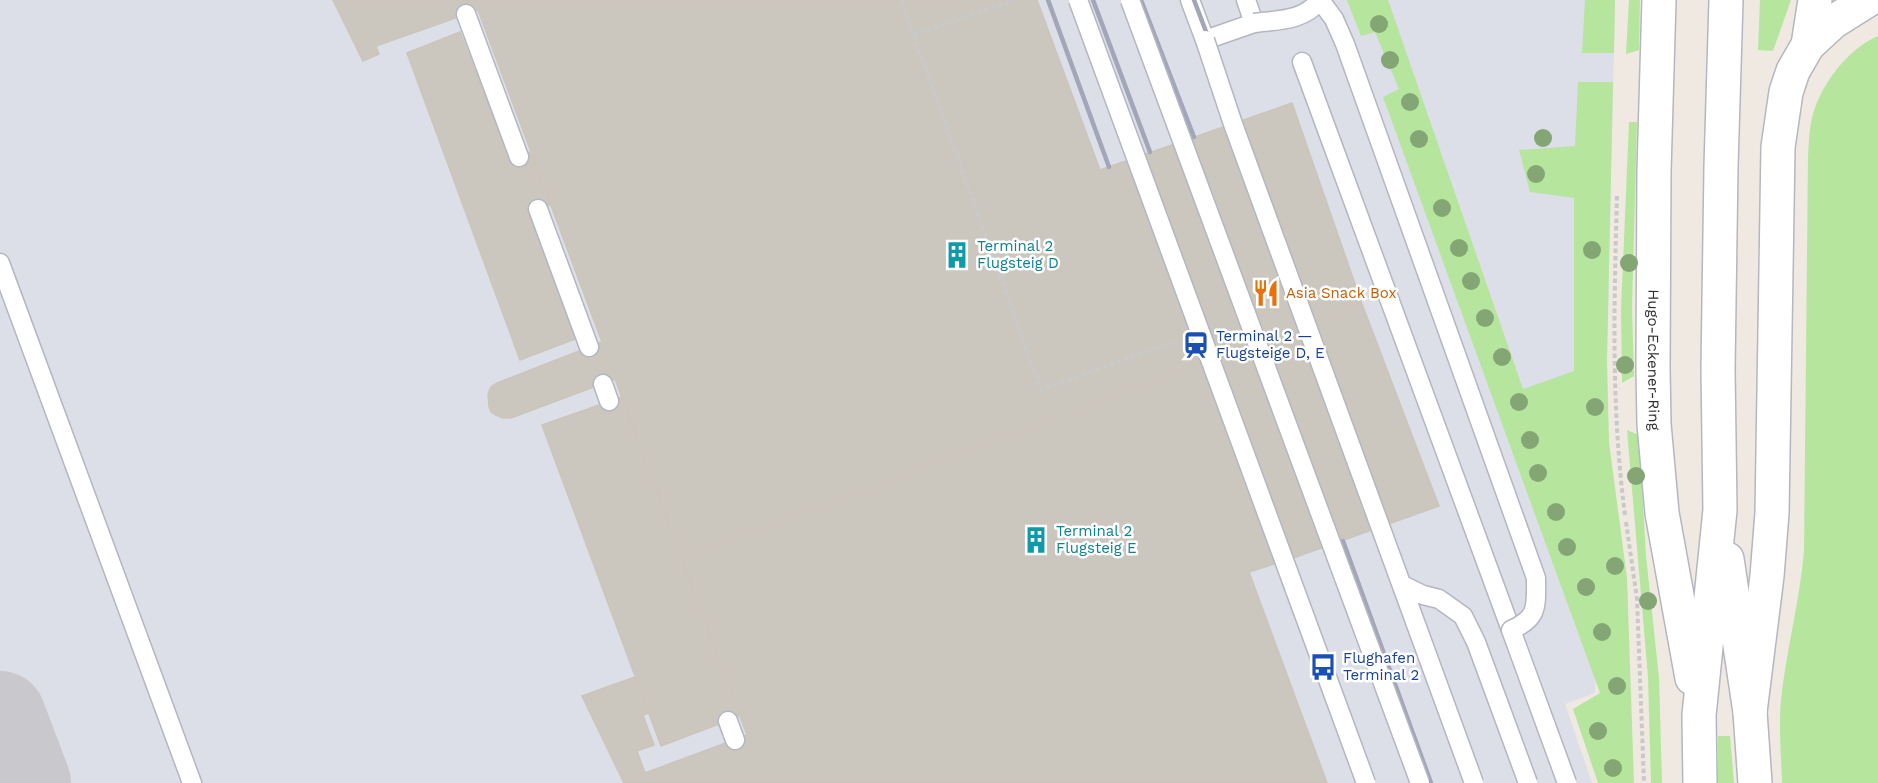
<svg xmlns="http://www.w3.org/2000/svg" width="1878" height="783" font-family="'Work Sans',sans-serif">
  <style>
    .airport { fill: #dcdee8 }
    .green { fill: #b6e59e }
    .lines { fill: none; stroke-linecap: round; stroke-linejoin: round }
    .taxiway { stroke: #c9c8cc; stroke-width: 92 }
    .building { fill: #cbc7bf; stroke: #cbc5ba; stroke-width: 1.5 }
    .service-casing { stroke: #b4b7c1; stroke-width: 21 }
    .tertiary-casing { stroke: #b4b7c1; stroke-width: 36 }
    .path { stroke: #c9c9c9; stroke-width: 4; stroke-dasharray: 4.5 3; stroke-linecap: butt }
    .service { stroke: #fff; stroke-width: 18 }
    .tertiary { stroke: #fff; stroke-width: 33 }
    .rail { stroke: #a3a6b8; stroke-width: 4.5 }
    .service-bridge-casing { stroke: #b4b7c1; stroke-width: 21; stroke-linecap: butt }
    .service-bridge { stroke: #fff; stroke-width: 18 }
    .tree { fill: #84a574 }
    .labels { text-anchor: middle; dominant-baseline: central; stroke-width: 5; stroke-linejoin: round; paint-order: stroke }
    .culture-label { font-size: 15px; fill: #0d838f; stroke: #fff; text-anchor: start }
    .food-label { font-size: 15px; fill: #c56008; stroke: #fff; text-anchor: start }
    .transit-label { font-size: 15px; fill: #164399; stroke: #fff; text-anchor: start }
    .street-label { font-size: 15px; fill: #2e2e2e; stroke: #fff }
  </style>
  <rect width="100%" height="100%" fill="#efe9e1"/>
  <path class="airport" d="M0 0H1615L1607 360 1595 693 1565 704 1592 783H0Z"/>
  <path class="green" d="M1347 0H1388L1523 389 1574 371V198L1530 192 1519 150 1575 146 1578 82H1613L1607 360 1609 442 1627 578 1634 783H1598L1573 709 1600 693 1383 97 1399 89 1375 32 1361 36Z
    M1585 0H1615L1614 53H1582Z
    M1629 0H1640L1639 50 1626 54Z
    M1760 0H1791L1773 51 1758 50Z
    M1878 36V783H1782C1781 752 1778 722 1782 691 1788 644 1800 598 1804 551L1808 157C1809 143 1809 128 1813 114 1822 83 1848 49 1878 36Z
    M1629 122H1637L1632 309 1634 376 1622 383 1621 310Z
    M1627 430 1639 435 1646 556 1659 678 1662 783H1651L1648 677Z
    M1718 736H1730L1734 783H1718Z"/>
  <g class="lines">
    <path class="taxiway" d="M0 717 25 783"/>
  </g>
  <path class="building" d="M333 0H1037L1100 170 1292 103 1362 304 681 558 615 379 511 418H503L496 415 491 412 489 406 488 394 491 387 497 383 602 342 478 10 376 46 379 54 363 61Z
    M333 0H1037L1100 170 1292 103 1362 304 681 558 615 379 511 418H503L496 415 491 412 489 406 488 394 491 387 497 383 602 342 478 10 376 46 379 54 363 61Z
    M460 32 510 160 530 152 550 205 529 213 575 339 520 360 407 53Z
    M1362 304 1439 506 1296 557 1249 572 1327 783H624L582 696 635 677 649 713 643 715 654 745 637 751 645 773 747 735 681 558Z
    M1362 304 1439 506 1296 557 1249 572 1327 783H624L582 696 635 677 649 713 643 715 654 745 637 751 645 773 747 735 681 558Z
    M622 397 740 716 661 746 542 425Z"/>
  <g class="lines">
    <defs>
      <path id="service" d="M1190 0 1205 40 1254 23 1246 0
        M466 14 519 157
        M1302 62 1511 630
        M538 209 589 347
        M0 263 192 783
        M603 384 609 401
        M728 721 735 740"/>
      <g id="tertiary">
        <path id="s1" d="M1659 0 1654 171 1653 369 1654 424 1662 513 1692 678"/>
        <path d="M1808 45 1833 22 1868 0"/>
        <path d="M1727 559 1750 712 1755 783"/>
        <path d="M1750 712 1767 576 1772 513 1778 147 1786 92 1793 71 1808 45 1815 0"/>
        <path d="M1700 783 1699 715 1720 510 1718 369 1721 167 1726 0"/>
      </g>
    </defs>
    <use href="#service" class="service-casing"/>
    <use href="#tertiary" class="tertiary-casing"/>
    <path class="path" d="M901 0 1041 390 1175 341
      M913 35 1015 0
      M1617 196C1614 303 1611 408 1625 515
      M1626 522 1637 599 1644 783"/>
    <use href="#service" class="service"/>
    <use href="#tertiary" class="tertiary"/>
    <path class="rail" d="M1048 0 1109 167
      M1093 0 1150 152
      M1141 0 1194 137
      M1194 0 1240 121
      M1388 525 1481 783
      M1343 541 1431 783"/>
    <defs>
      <path id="service-bridge" d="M1078 0 1366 783
        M1130 0 1420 783
        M1320 0 1334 19 1345 44 1536 578C1536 606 1539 618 1511 630L1567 783
        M1254 23C1278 20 1304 21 1320 0
        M1205 40 1233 124 1474 783
        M1402 585 1423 595 1439 599 1463 616 1476 642 1528 783"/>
    </defs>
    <use href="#service-bridge" class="service-bridge-casing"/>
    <use href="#service-bridge" class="service-bridge"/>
  </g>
  <g class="tree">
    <circle cx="1379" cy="24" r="9"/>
    <circle cx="1390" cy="60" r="9"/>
    <circle cx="1410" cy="102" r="9"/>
    <circle cx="1543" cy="138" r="9"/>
    <circle cx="1419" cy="139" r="9"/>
    <circle cx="1536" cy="174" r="9"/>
    <circle cx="1442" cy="208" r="9"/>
    <circle cx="1459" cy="248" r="9"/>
    <circle cx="1592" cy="250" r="9"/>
    <circle cx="1629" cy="263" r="9"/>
    <circle cx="1471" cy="281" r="9"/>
    <circle cx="1485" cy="318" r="9"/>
    <circle cx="1502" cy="357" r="9"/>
    <circle cx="1625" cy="365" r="9"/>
    <circle cx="1519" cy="402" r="9"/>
    <circle cx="1595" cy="407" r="9"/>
    <circle cx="1530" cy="440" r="9"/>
    <circle cx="1538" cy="473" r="9"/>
    <circle cx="1636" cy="476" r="9"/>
    <circle cx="1556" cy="512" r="9"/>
    <circle cx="1567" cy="547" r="9"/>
    <circle cx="1615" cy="566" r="9"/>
    <circle cx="1586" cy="587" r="9"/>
    <circle cx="1648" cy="601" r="9"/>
    <circle cx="1602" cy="632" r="9"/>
    <circle cx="1617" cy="686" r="9"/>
    <circle cx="1598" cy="731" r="9"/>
    <circle cx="1613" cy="768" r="9"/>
  </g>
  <defs>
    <symbol id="building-bare" viewBox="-9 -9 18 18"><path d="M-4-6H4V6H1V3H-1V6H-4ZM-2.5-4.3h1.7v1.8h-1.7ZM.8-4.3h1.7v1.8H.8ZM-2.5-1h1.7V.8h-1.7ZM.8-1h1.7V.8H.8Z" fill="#0f9aa8" stroke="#fff" stroke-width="2.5" paint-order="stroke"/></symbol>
    <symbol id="restaurant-bare" viewBox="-9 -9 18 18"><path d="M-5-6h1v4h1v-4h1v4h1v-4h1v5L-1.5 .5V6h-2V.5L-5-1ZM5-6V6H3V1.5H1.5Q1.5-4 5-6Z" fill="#e8710a" stroke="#fff" stroke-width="2.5" paint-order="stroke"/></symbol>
    <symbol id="station-bare" viewBox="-9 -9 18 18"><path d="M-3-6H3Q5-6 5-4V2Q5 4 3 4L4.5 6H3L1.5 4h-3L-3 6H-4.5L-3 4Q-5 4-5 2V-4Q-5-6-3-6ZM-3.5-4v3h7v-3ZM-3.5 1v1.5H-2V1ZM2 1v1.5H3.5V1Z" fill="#1a4fb4" stroke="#fff" stroke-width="2.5" paint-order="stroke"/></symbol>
    <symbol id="bus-bare" viewBox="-9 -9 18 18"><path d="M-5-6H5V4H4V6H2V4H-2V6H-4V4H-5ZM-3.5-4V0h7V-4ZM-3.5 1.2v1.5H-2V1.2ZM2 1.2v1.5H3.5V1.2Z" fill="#1a4fb4" stroke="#fff" stroke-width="2.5" paint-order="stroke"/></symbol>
  </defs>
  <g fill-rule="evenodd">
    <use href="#building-bare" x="938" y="236" width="38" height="38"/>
    <use href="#restaurant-bare" x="1247" y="274" width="38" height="38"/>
    <use href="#station-bare" x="1177" y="326" width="38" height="38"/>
    <use href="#building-bare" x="1017" y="521" width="38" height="38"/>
    <use href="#bus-bare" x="1304" y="648" width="38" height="38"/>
  </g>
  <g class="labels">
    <g class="culture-label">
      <text x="977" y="246">Terminal 2<tspan x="977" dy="17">Flugsteig D</tspan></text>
      <text x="1056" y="531">Terminal 2<tspan x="1056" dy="17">Flugsteig E</tspan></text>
    </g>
    <g class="food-label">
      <text x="1286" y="293">Asia Snack Box</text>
    </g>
    <g class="transit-label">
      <text x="1216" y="336">Terminal 2 —<tspan x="1216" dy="17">Flugsteige D, E</tspan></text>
      <text x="1343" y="658">Flughafen<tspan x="1343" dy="17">Terminal 2</tspan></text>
    </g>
    <g class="street-label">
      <text stroke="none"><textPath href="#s1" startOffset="360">Hugo-Eckener-Ring</textPath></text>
    </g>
  </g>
</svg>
